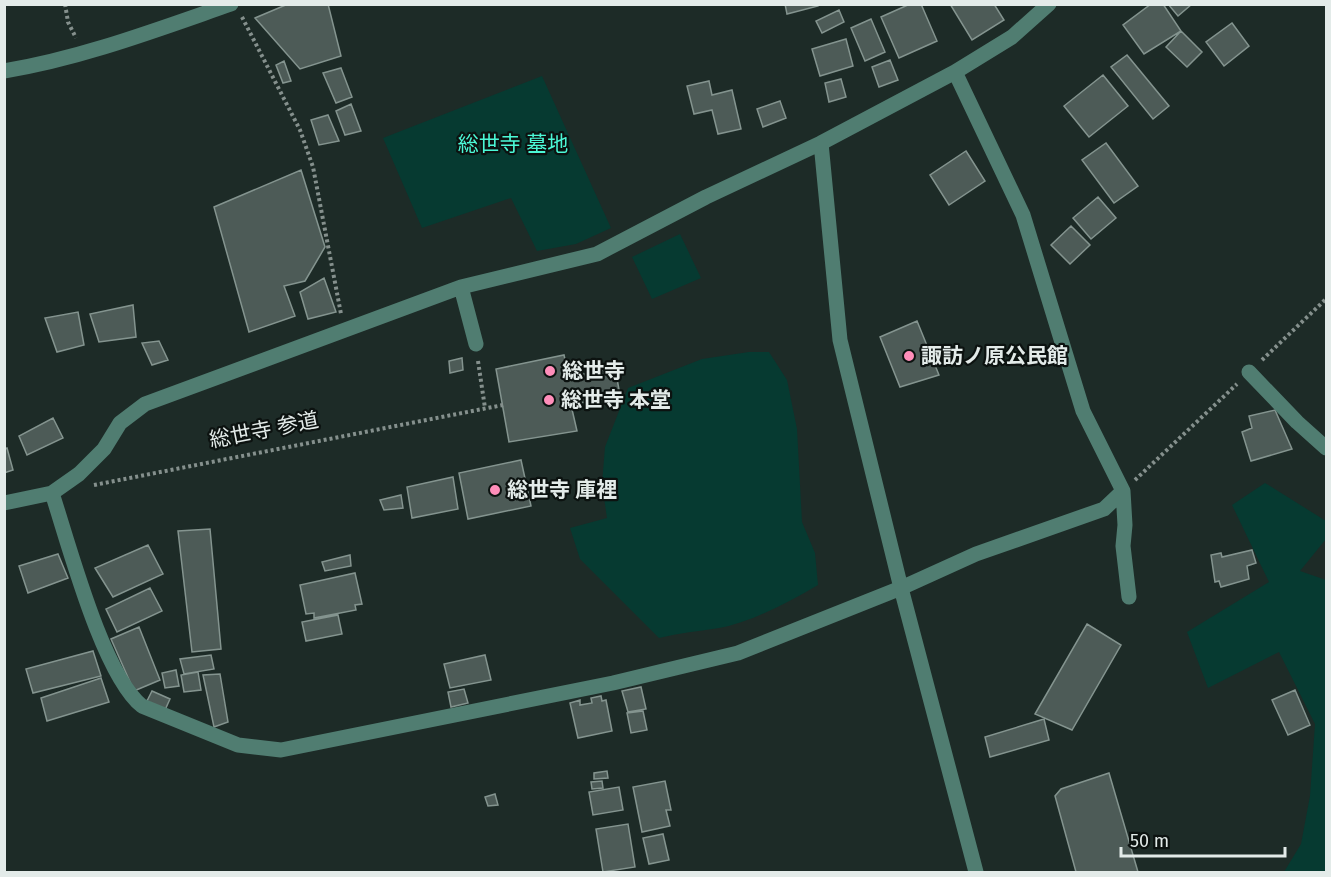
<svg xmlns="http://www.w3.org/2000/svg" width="1331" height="877" font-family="'Fira Sans','Noto Sans JP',sans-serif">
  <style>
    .green { fill: #063a31 }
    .building { fill: #4d5b57; stroke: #84948f; stroke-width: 1.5 }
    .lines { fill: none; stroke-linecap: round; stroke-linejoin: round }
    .path { stroke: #85908d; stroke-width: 4; stroke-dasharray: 3 3; stroke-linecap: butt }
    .minor { stroke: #507d71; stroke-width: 15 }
    .poi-dot { fill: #ff8eba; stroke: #0c1210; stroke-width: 2 }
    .labels { text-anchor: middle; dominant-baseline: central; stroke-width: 4.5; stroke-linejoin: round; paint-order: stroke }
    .park-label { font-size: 21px; fill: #4bf8d6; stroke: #0c1210 }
    .poi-label { font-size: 21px; font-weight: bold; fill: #e3ebe9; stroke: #0c1210; text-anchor: start }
    .street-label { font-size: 21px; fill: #e3ebe9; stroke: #0c1210 }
  </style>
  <rect width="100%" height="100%" fill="#1d2b27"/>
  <path class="green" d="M542 76 611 228 576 244 537 251 511 198 422 228 383 138Z
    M680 234 701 278 652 299 632 257Z
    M749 352H769L787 380 797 429 802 522 815 553 818 585C791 601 750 623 719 628 699 631 679 633 659 638L580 559 570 528 607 518 602 484 605 447 628 388 702 359Z
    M1265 483 1326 521V539L1300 571 1326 580V872H1284L1301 844 1310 796 1315 724 1279 652 1208 688 1187 632 1269 582 1232 505Z"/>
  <path class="building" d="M288 4H328L341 56 300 69 255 18Z
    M785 4H818V6L787 14Z
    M910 4H921L937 41 899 58 881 17Z
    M950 4H994L1004 20 972 40Z
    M1151 4H1163L1181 31 1144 54 1123 25Z
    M1168 4H1192L1178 16Z
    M839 10 844 22 822 33 816 21Z
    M871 19 885 52 865 61 851 28Z
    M1232 23 1249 46 1224 66 1206 42Z
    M1181 31 1202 52 1187 67 1166 47Z
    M846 39 853 66 820 76 812 49Z
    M1127 55 1169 106 1153 119 1111 67Z
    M890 60 898 80 879 87 872 67Z
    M284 61 291 81 283 83 276 65Z
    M341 68 352 97 336 103 323 73Z
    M1103 75 1128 106 1089 137 1064 106Z
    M841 79 846 97 829 102 825 83Z
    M709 81 712 95 732 90 741 129 718 134 712 110 694 114 687 86Z
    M780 101 786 118 763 127 757 109Z
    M351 104 361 131 345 135 336 111Z
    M328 115 339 141 319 145 311 120Z
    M1106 143 1138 186 1114 203 1082 160Z
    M966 151 985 181 949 205 930 175Z
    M301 170 325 247 305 281 284 286 295 316 249 332 214 207Z
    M1098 197 1116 218 1091 239 1073 218Z
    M1071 226 1090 245 1070 264 1051 245Z
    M324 278 336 312 308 319 300 292Z
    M133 305 136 337 99 342 90 314Z
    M78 312 84 345 57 352 45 318Z
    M917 321 939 375 900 387 880 337Z
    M159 341 168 360 152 365 142 343Z
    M564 355 569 377 615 368 620 395 571 405 577 431 509 442 496 369Z
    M462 358 463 370 450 373 449 361Z
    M1275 410 1292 449 1251 461 1242 432 1252 428 1249 416Z
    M53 418 63 438 27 455 19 436Z
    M7 448 13 470 4 473V449Z
    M521 460 531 506 468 519 459 473Z
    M453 477 458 509 412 518 407 487Z
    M401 495 403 508 384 510 380 500Z
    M210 529 221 649 192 652 178 531Z
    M148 545 163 574 113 597 95 568Z
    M1252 550 1256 563 1247 566 1249 579 1221 587 1219 581 1215 582 1211 555 1221 553 1222 557Z
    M58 554 68 578 28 593 19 566Z
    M350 555 351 566 325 571 322 562Z
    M355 573 362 604 355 605 356 610 314 618V613L306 614 300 585Z
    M150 588 162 611 117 632 106 609Z
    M338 615 342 634 306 641 302 622Z
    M1087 624 1121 645 1072 730 1035 714Z
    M139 627 160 680 134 691 111 639Z
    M93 651 101 676 33 693 26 669Z
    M211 655 214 669 184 674 180 659Z
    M485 655 491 680 450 688 444 664Z
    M176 670 179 686 165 688 162 673Z
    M198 672 201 690 184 692 181 675Z
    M220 674 228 722 214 727 203 675Z
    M101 678 109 702 47 721 41 698Z
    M641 687 646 709 628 712 622 691Z
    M464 689 468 703 451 707 448 692Z
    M1295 690 1310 725 1288 735 1272 700Z
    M152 691 170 699 165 710 146 703Z
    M601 696 602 701 606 700 612 731 578 738 570 703 580 700V705L592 703 591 698Z
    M643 711 647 730 631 733 627 713Z
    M1044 719 1049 740 990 757 985 737Z
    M607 771 608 778 594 779V773Z
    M1109 773 1138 872H1076L1055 796 1061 789Z
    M602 781 603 788 592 789 591 782Z
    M665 781 671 810H666L670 826 642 832 633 787Z
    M619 787 623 810 593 815 589 792Z
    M495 794 498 805 488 806 485 797Z
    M628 824 635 867 603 872 596 829Z
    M663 834 669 860 649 864 643 838Z"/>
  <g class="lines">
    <path class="path" d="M65 4 68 22 76 38
      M242 17 300 130 313 167 341 314
      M1262 360 1326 299
      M478 361 485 408
      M1135 480 1237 384
      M94 485 503 405"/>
    <path class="minor" d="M4 71C82 58 156 30 231 4
      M955 72 1023 215 1083 411 1123 491 1125 525 1123 546 1129 597
      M821 143 840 340 901 588 976 872
      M461 287 476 344
      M1249 372 1297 422 1326 448
      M52 493C69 545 103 675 142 706L238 745 281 750 613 683 738 653 901 588 976 554 1104 509 1123 491
      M4 503 52 493 79 474 104 449 120 423 145 404 461 287 597 254 706 197 821 143 955 72 1012 37 1049 4"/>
  </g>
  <g class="poi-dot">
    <circle cx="909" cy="356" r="6"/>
    <circle cx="550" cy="371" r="6"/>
    <circle cx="549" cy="400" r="6"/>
    <circle cx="495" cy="490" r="6"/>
  </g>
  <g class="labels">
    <g class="park-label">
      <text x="513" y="144">総世寺 墓地</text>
    </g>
    <g class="poi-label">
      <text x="921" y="356">諏訪ノ原公民館</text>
      <text x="562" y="371">総世寺</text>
      <text x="561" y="400">総世寺 本堂</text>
      <text x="507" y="490">総世寺 庫裡</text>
    </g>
    <g class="street-label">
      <text transform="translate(264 430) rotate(-11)">総世寺 参道</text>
    </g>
  </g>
  <rect width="1331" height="877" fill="none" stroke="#e3ebe9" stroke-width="12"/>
  <path d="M1121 847v9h164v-9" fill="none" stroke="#e3ebe9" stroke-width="3"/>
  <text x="1130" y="847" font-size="18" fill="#e3ebe9" stroke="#0c1210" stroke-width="4.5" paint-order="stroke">50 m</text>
</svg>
